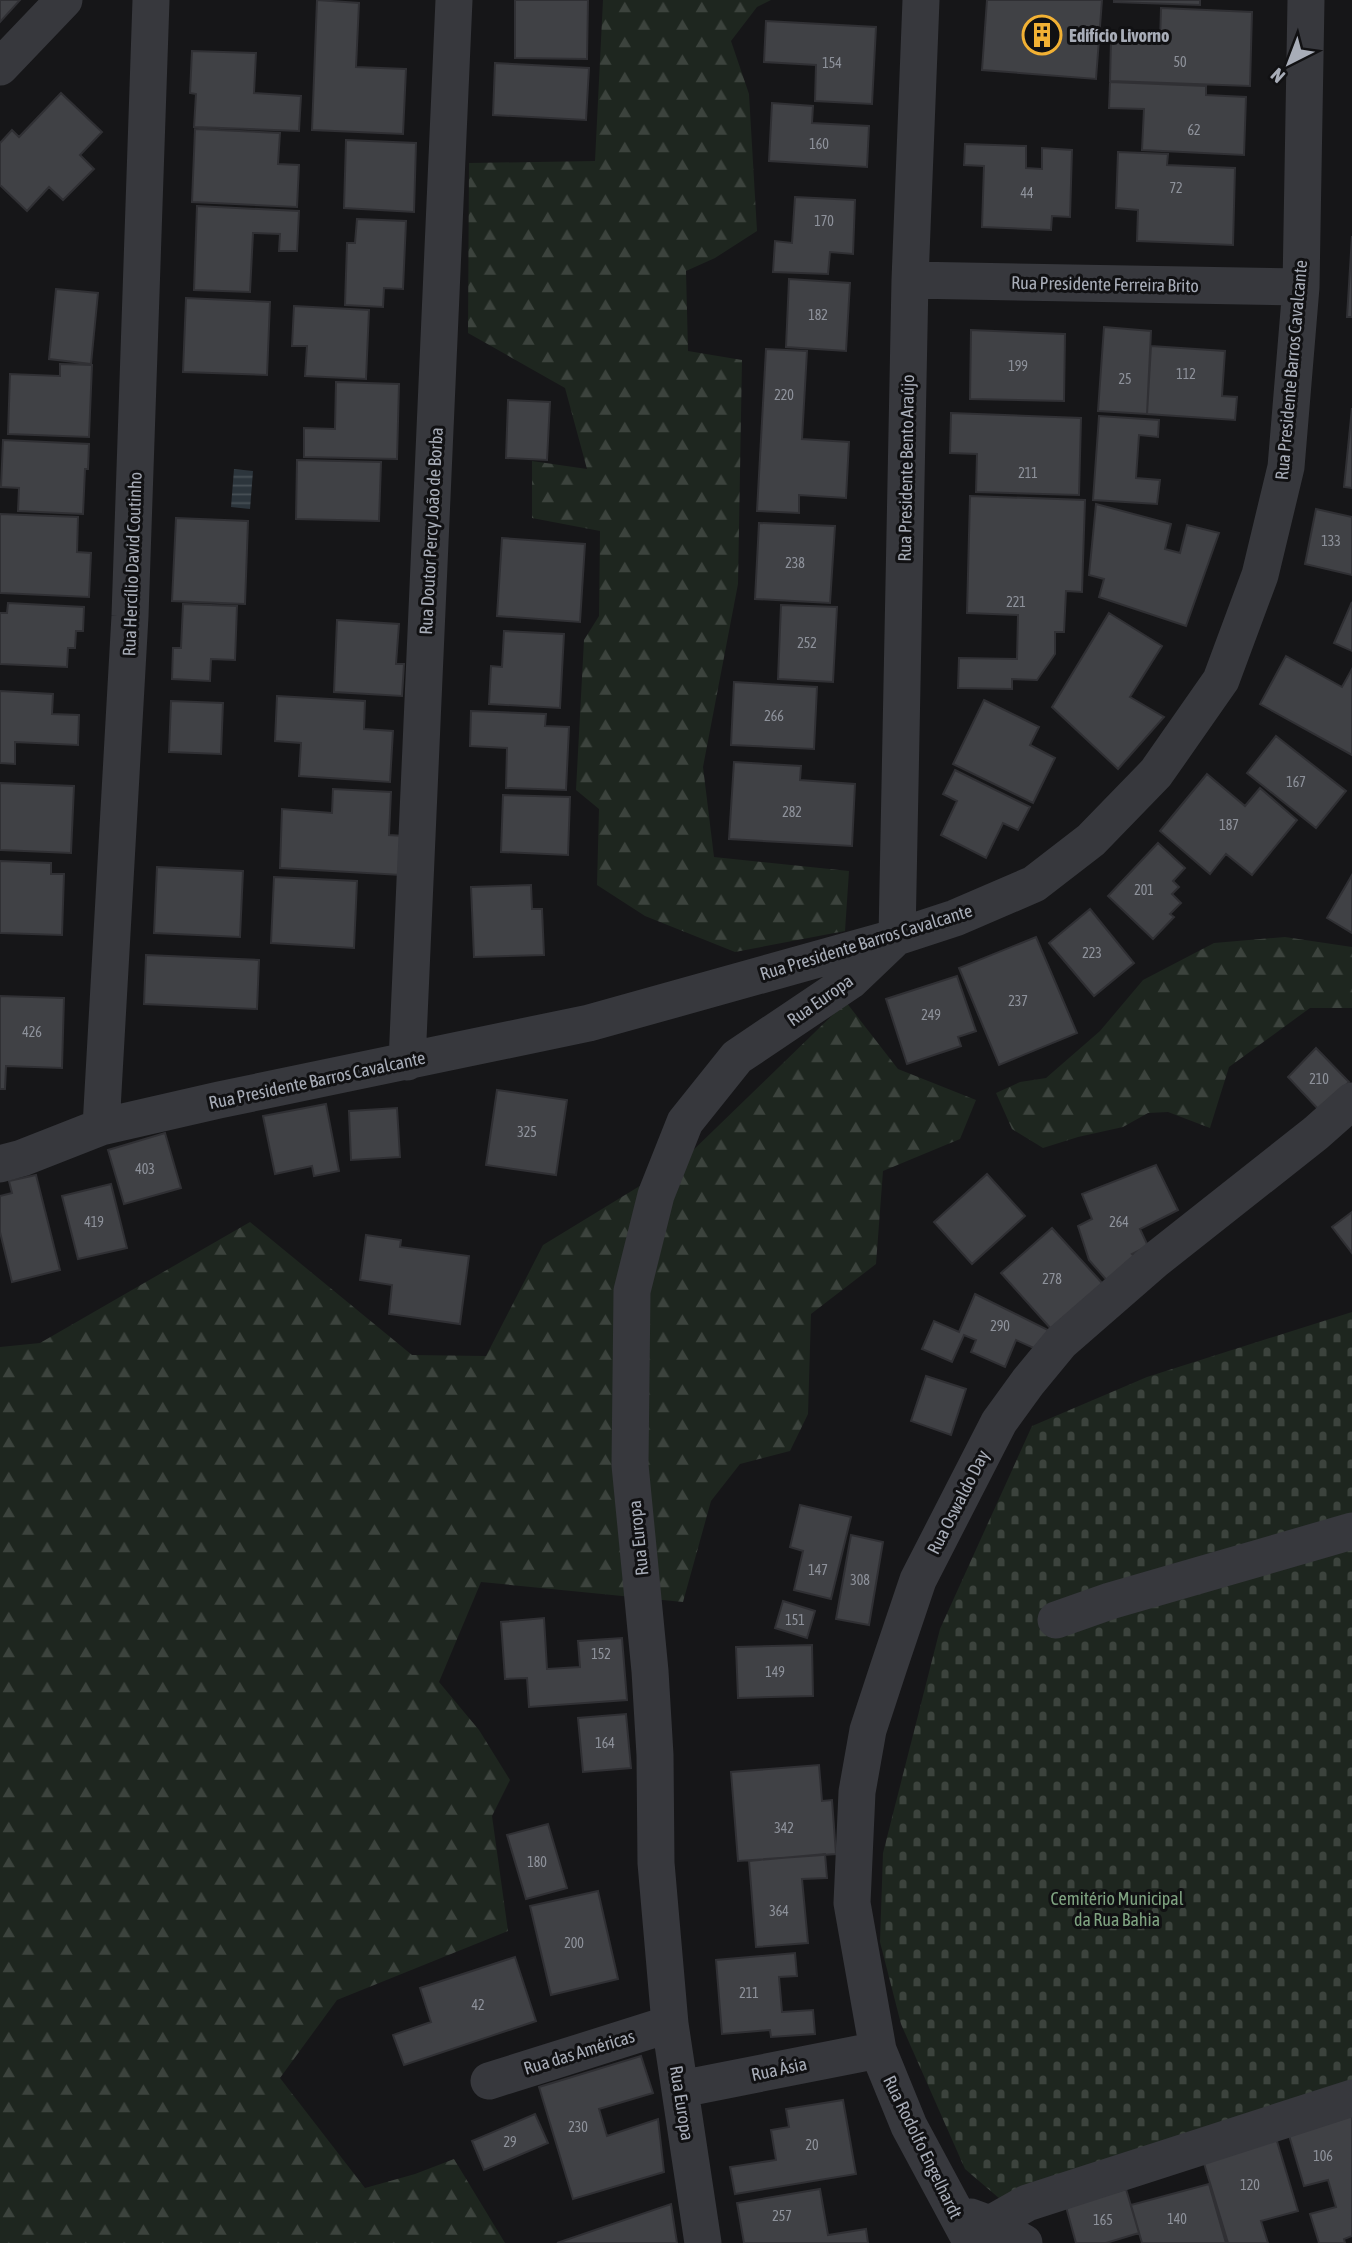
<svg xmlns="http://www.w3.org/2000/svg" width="1352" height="2243" font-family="'Asap Condensed',sans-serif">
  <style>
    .forest { fill: url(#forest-firs) }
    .cemetery { fill: url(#cemetery-stones) }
    .water { fill: url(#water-rules) }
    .building { fill: #404145; stroke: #303034; stroke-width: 2 }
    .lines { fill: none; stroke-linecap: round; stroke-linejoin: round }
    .minor { stroke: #37383d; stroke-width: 37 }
    .labels { text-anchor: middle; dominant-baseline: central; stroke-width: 6; stroke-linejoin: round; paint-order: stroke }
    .number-label { font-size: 14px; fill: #8e929b }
    .poi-label { font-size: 18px; font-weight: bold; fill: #a8adb8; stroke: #111113; text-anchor: start }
    .street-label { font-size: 18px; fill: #a8adb8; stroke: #111113 }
    .park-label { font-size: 18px; fill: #7fa381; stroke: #111113 }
  </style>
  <defs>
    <pattern id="forest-firs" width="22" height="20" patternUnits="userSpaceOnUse" patternTransform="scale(1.75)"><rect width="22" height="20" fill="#1e261f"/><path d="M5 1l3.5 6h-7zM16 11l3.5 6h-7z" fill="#3c433d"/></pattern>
    <pattern id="cemetery-stones" width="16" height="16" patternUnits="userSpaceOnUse" patternTransform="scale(1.75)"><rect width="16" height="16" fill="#1e261f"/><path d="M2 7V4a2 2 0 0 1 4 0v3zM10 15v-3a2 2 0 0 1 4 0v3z" fill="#3c433d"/></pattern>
    <pattern id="water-rules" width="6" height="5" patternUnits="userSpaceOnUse" patternTransform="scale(1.75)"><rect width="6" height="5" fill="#2c353c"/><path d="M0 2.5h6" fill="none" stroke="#485056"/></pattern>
  </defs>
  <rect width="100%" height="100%" fill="#161618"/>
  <path class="forest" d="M603 0H771L757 7 731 41 749 94 757 231 715 258 686 271 688 351 742 360 738 584 703 767 714 857 849 871 845 931 735 952 645 916 597 885 599 809 576 790 584 640 599 616 600 531 532 518V461L587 469 565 388 468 333 469 163 595 161Z
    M1285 937 1352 947V1008H1310L1229 1067 1210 1128 1168 1112 1148 1113 1123 1127 1078 1137 1043 1148 1012 1129 996 1093 1020 1082 1046 1078 1100 1031 1143 980 1214 943Z
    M846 1002 898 1069 976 1100 960 1139 883 1171 876 1264 811 1314 808 1414 790 1451 740 1464 711 1501 683 1602 481 1582 439 1682 479 1730 510 1780 492 1816 508 1931 337 2000 280 2078 365 2188 415 2174 454 2159 505 2243H0V1347L40 1343 250 1222 412 1355 486 1356 543 1245 684 1159Z"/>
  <path class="cemetery" d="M1352 1312V2108L1021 2217 965 2169 901 2024 880 1942 883 1853 940 1629 1032 1426 1147 1377Z"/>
  <path class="water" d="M234 469 253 471 250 509 231 507Z"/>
  <path class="building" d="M0 0H20L0 22Z
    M317 0 359 3 356 67 406 69 403 134 312 130Z
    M515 0H588L587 59 515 58Z
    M987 0H1102L1096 79 982 70Z
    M1114 0H1200V5L1114 2Z
    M1161 8 1252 12 1250 86 1110 81 1111 40 1160 42Z
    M766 21 876 27 872 104 815 101 816 65 764 62Z
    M192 51 256 53 254 93 301 96 299 131 194 127 196 94 190 93Z
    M495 63 589 68 586 120 493 115Z
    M1110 82 1206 86V95L1246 97 1244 155 1142 150 1144 109 1109 108Z
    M61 93 102 132 80 155 94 169 63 200 49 187 27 211 0 185V143L12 130 19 137Z
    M772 103 813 106 812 123 869 126 867 167 769 161Z
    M195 129 280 133 278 164 299 165 297 207 192 202Z
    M346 140 416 143 414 212 344 208Z
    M965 144 1026 146V168L1042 169V148L1072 150 1070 217 1052 216 1051 230 982 227 984 166 964 165Z
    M1118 152 1168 154 1167 165 1235 168 1233 245 1137 241 1138 210 1116 208Z
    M795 197 855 200 853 254 830 252 828 274 773 272 775 241 792 243Z
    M197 206 299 211 297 251H279L280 234 253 233 250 292 194 290Z
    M357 219 406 221 403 289 384 288 383 307 345 305 347 243H355Z
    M1352 236V317H1347Z
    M789 279 850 283 846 351 786 347Z
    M56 289 98 293 91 364 49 359Z
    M186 298 270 302 267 375 183 372Z
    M294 306 369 310 366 379 305 376 307 346H292Z
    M1104 327 1151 331 1147 414 1098 411Z
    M971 330 1065 334 1064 401 970 399Z
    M1151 346 1225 351 1222 396 1237 397 1235 420 1147 414Z
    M766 349 807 351 802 439 849 442 846 498 799 495V513L757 511Z
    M60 364 92 365 89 437 8 434 10 374 60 376Z
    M336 382 399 384 397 459 304 457V428L335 429Z
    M508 400 550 402 547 460 506 458Z
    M1352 408V488L1344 487Z
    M951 413 1081 418 1079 495 976 492 977 454 950 453Z
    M1099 416 1159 420 1158 437 1139 435 1136 478 1160 480 1157 504 1093 500Z
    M3 440 89 444 88 469H85L83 514 18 511 19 488 1 487Z
    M297 460 381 462 379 521 296 519Z
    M970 496 1085 500 1082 592 1066 591 1064 632H1055V654L1037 680 1012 679V689L958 688 959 658 1017 659 1018 615 967 613Z
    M1096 504 1171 524 1165 549 1180 553 1187 525 1219 533 1186 626 1099 597 1104 579 1089 575Z
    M1316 509 1352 517V575L1305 564Z
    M0 514 78 517 77 552 91 553 89 597 0 593Z
    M176 518 248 521 245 604 172 601Z
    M759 523 835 526 830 603 755 599Z
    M502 538 585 544 580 622 497 616Z
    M1352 602V651L1334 643Z
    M8 603 84 607 83 631H76L75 648H68L67 667 0 664V613H7Z
    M183 604 237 606 235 660 211 659 210 681 172 679 173 648H181Z
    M781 605 837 607 833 682 778 679Z
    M1109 613 1162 646 1130 697 1164 717 1118 769 1052 707Z
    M337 620 399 624 396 664H404L402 696 334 692Z
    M504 631 564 634 560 708 489 704 491 666 502 667Z
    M1286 656 1342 687 1352 669V755L1260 704Z
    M734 682 817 687 814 749 731 745Z
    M0 691 53 694 52 714 79 715 78 745 15 742V764L0 763Z
    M277 696 365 701 364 729 393 731 390 782 299 776 301 743 275 741Z
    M984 700 1039 727 1030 745 1055 758 1033 803 953 764Z
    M171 701 223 703 221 754 169 752Z
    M471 711 546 714 545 726 569 727 566 790 506 788 507 748 470 746Z
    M1276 736 1346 791 1316 828 1247 773Z
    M734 762 801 766 800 780 855 784 852 846 729 839Z
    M955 770 1030 807 1018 830 1003 823 986 858 941 835 957 801 943 794Z
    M1207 774 1245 806 1260 788 1297 820 1252 875 1226 854 1210 874 1160 831Z
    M0 783 74 786 71 853 0 850Z
    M333 789 391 792 389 835 404 836 401 875 280 868 282 809 332 813Z
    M503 795 570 797 568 855 501 852Z
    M1158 843 1185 868 1173 881 1179 887 1172 894 1181 903 1170 914 1174 917 1153 939 1108 896Z
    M0 861 51 863V874H64L62 935 0 933Z
    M157 867 243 871 240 937 154 933Z
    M1352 875V933L1327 918Z
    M274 877 357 881 354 948 271 943Z
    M531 885 532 909H542L544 955 474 957 471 887Z
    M1090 909 1134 963 1094 996 1049 943Z
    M1036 937 1077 1033 999 1065 959 968Z
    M146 955 259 960 257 1009 144 1004Z
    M957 976 976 1031 958 1037 961 1046 907 1064 886 999Z
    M0 996 64 998 62 1068 6 1066 5 1089H0Z
    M1316 1048 1349 1082 1320 1111 1288 1077Z
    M497 1090 567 1100 556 1175 486 1165Z
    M326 1104 339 1171 314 1176 312 1166 275 1174 263 1116Z
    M397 1108 400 1157 351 1160 349 1111Z
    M165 1133 181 1188 124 1204 108 1150Z
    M1156 1165 1178 1210 1140 1229 1148 1246 1132 1254 1138 1260 1110 1284 1089 1260 1078 1226 1092 1219 1082 1194Z
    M987 1174 1025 1216 972 1264 934 1222Z
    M36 1175 60 1270 12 1282 0 1232V1196L12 1193 9 1181Z
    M111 1184 127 1248 78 1259 62 1196Z
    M1352 1212V1253L1332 1227Z
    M1052 1228 1103 1284 1052 1330 1001 1273Z
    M366 1235 401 1240 400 1247 469 1256 460 1324 389 1314 392 1285 360 1280Z
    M975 1294 1050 1331 1036 1349 1016 1340 1005 1367 971 1352 976 1340 964 1335 952 1362 922 1349 934 1321 959 1332Z
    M926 1376 966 1389 951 1435 911 1421Z
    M800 1505 851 1517 831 1599 794 1590 803 1551 790 1547Z
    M851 1535 883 1542 869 1625 836 1619Z
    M783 1601 815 1611 807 1638 775 1628Z
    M544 1618 547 1669 580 1667 578 1641 622 1638 627 1700 529 1707 527 1678 505 1679 501 1622Z
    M812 1645 813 1696 738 1698 736 1647Z
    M626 1714 631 1768 583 1772 578 1718Z
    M819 1765 822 1801 832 1800 836 1854 738 1861 731 1772Z
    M548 1824 567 1888 526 1899 507 1835Z
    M825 1854 827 1878 802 1879 808 1943 756 1947 749 1861Z
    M598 1891 618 1979 551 1995 530 1906Z
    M795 1953 797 1976 779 1977 782 2012 813 2010 815 2034 771 2037 770 2030 722 2034 716 1960Z
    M515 1957 536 2021 404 2065 393 2035 431 2022 420 1988Z
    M641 2056 653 2093 599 2109 607 2136 658 2119 664 2172 573 2199 539 2087Z
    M843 2100 856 2174 735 2194 730 2167 776 2160 771 2130 789 2127 786 2109Z
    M535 2114 548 2143 484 2170 472 2141Z
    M1352 2114V2236L1344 2239 1345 2243H1319L1310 2214 1336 2207 1328 2180 1304 2186 1288 2132Z
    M1276 2138 1298 2211 1261 2221 1268 2243H1228L1203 2160Z
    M1209 2184 1226 2243H1142L1131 2205Z
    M820 2189 828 2235 866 2229 868 2243H744L737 2203Z
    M1126 2189 1139 2233 1106 2243H1076L1066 2207Z
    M671 2204 677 2243H557Z"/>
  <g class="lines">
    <path class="minor" d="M0 67 64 0
      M910 280 1301 287
      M897 937 910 280 921 0
      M407 1062 454 0
      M101 1127 130 616 151 0
      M0 1164 22 1158 101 1127 219 1100 589 1023 897 937 955 918 1034 884 1091 840 1156 773 1221 680 1260 575 1286 467 1301 287 1306 0
      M1056 1620 1110 1601 1352 1531
      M489 2081 670 2024
      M681 2089 878 2050
      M971 2217 990 2224 1024 2243
      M990 2224 1027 2203 1352 2098
      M703 2243 670 2024 656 1863 655 1755 650 1671 630 1465 632 1291 656 1195 685 1122 737 1057 850 981 893 940
      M972 2243 909 2126 878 2050 852 1903 857 1792 868 1730 889 1666 918 1580 999 1422 1028 1382 1061 1342 1154 1261 1316 1133 1352 1101"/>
  </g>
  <defs>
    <symbol id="building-ring" viewBox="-11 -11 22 22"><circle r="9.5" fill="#111113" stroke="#f2b134" stroke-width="1.5"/><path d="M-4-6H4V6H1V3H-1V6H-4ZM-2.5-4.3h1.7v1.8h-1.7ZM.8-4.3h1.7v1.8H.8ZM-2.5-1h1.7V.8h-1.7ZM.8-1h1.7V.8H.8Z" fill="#f2b134"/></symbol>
  </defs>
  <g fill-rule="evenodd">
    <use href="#building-ring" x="1020" y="13" width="44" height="44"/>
  </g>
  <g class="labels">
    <g class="number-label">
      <text x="1180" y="62">50</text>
      <text x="832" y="63">154</text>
      <text x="1194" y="130">62</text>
      <text x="819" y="144">160</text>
      <text x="1176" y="188">72</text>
      <text x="1027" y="193">44</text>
      <text x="824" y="221">170</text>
      <text x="818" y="315">182</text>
      <text x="1018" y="366">199</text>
      <text x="1186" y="374">112</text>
      <text x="1125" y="379">25</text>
      <text x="784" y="395">220</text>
      <text x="1028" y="473">211</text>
      <text x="1331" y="541">133</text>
      <text x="795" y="563">238</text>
      <text x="1016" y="602">221</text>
      <text x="807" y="643">252</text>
      <text x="774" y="716">266</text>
      <text x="1296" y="782">167</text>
      <text x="792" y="812">282</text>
      <text x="1229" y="825">187</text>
      <text x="1144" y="890">201</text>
      <text x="1092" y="953">223</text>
      <text x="1018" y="1001">237</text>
      <text x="931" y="1015">249</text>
      <text x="32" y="1032">426</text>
      <text x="1319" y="1079">210</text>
      <text x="527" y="1132">325</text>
      <text x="145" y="1169">403</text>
      <text x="94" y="1222">419</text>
      <text x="1119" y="1222">264</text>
      <text x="1052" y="1279">278</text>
      <text x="1000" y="1326">290</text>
      <text x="818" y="1570">147</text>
      <text x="860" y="1580">308</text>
      <text x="795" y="1620">151</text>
      <text x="601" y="1654">152</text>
      <text x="775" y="1672">149</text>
      <text x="605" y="1743">164</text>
      <text x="784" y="1828">342</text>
      <text x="537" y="1862">180</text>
      <text x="779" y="1911">364</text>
      <text x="574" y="1943">200</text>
      <text x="749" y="1993">211</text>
      <text x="478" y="2005">42</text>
      <text x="578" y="2127">230</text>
      <text x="510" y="2142">29</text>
      <text x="812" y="2145">20</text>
      <text x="1323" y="2156">106</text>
      <text x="1250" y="2185">120</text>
      <text x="782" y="2216">257</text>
      <text x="1177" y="2219">140</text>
      <text x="1103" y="2220">165</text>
    </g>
    <g class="poi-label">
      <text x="1069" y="35">Edifício Livorno</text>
    </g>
    <g class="street-label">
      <text transform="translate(1105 284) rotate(1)">Rua Presidente Ferreira Brito</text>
      <text transform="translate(1291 370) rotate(-85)">Rua Presidente Barros Cavalcante</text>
      <text transform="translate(906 468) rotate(-89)">Rua Presidente Bento Araújo</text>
      <text transform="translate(431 531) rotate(-87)">Rua Doutor Percy João de Borba</text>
      <text transform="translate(132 564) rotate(-88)">Rua Hercílio David Coutinho</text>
      <text transform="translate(866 942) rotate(-17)">Rua Presidente Barros Cavalcante</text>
      <text transform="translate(820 1000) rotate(-35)">Rua Europa</text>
      <text transform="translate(317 1080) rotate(-12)">Rua Presidente Barros Cavalcante</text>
      <text transform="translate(958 1502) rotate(-63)">Rua Oswaldo Day</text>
      <text transform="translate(638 1538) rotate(-96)">Rua Europa</text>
      <text transform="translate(579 2052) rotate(-17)">Rua das Américas</text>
      <text transform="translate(779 2069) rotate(-12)">Rua Ásia</text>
      <text transform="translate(682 2103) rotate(81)">Rua Europa</text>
      <text transform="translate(923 2147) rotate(64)">Rua Rodolfo Engelhardt</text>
    </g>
    <g class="park-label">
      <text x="1117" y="1898">Cemitério Municipal<tspan x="1117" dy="21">da Rua Bahia</tspan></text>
    </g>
  </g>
  <g transform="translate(1289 63) rotate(222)" stroke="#111113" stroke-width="5" paint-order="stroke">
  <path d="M0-5L12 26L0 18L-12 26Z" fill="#a8adb8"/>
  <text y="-10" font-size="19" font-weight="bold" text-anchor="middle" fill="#a8adb8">N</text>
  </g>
</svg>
